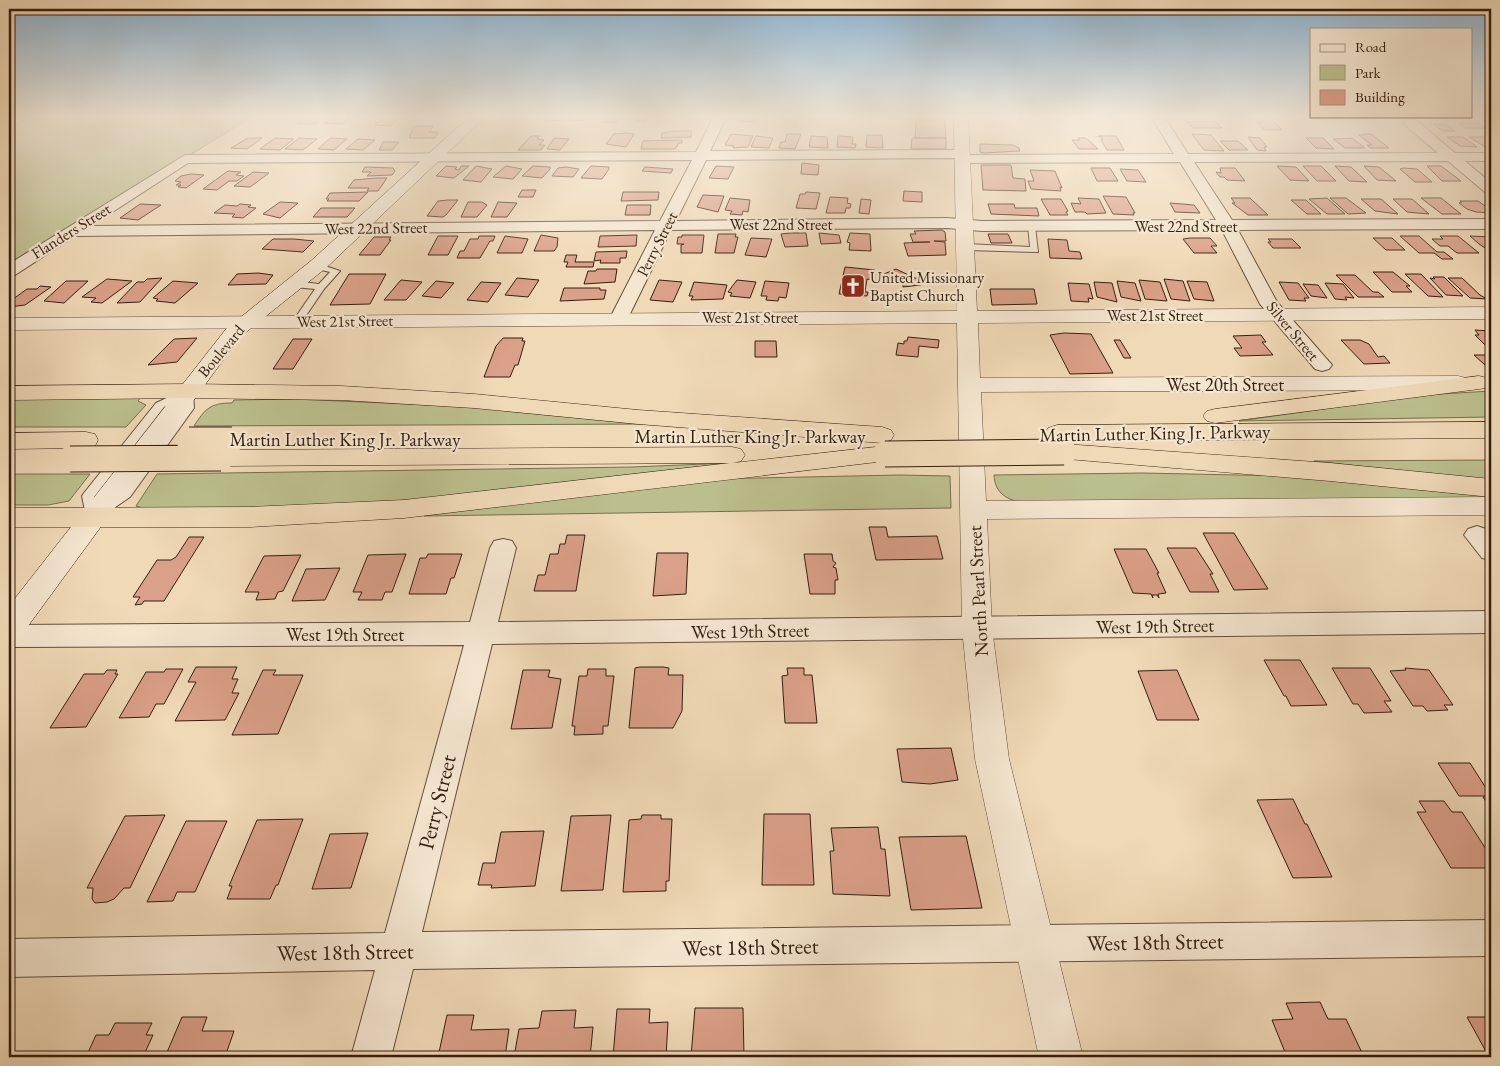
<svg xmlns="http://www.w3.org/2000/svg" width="1500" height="1066" font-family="'EB Garamond',serif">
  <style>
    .green { fill: #bbbf8d; stroke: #786f4e }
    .building { fill: #dba089; stroke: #341f0f }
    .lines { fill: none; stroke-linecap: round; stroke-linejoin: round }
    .service-casing { stroke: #634e39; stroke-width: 2 }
    .minor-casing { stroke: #634e39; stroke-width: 2 }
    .tertiary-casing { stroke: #634e39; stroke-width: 1 }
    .secondary-casing { stroke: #341f0f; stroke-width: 1 }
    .motorway-casing { stroke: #341f0f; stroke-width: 1 }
    .service { fill: #f5e6d0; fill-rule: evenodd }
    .minor { fill: #f5e6d0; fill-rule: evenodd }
    .tertiary { fill: #f5e6d0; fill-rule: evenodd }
    .secondary { fill: #f5e6d0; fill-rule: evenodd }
    .motorway { fill: #f0d9b7; fill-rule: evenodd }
    .motorway-bridge-casing { stroke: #341f0f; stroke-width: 27; stroke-linecap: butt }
    .motorway-bridge { stroke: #f0d9b7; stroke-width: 25 }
    .labels { text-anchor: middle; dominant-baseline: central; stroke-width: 4.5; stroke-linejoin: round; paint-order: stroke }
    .far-street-label { font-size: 16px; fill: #341f0f; stroke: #f5e6d0 }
    .far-poi-label { font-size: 16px; fill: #341f0f; stroke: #f5e6d0; text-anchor: start }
    .street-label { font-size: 19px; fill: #341f0f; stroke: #f5e6d0 }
    .near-street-label { font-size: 22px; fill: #341f0f; stroke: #f5e6d0 }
  </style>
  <rect width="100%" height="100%" fill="#f0d9b7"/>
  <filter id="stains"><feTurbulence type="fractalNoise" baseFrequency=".004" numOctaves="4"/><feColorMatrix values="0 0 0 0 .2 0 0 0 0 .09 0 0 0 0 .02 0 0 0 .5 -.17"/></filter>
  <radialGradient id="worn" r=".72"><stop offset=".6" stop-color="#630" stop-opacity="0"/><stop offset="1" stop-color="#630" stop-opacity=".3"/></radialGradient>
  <path class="green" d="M32 116H253L9 267V128Z
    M1491 391V417L1239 421 1423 395Z
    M135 395 141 397 138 401 146 405 126 427H9V396Z
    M294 399 497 408 651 424 194 426C205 409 210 403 232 403L234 400Z
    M1491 460V481L1314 461Z
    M730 463 427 499 277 508H143L136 506 157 474 632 467Z
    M1142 473 1287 476 1484 494 1491 492V501L1025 503C1007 500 995 494 994 475Z
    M9 474H90L69 501 48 505H9Z
    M900 475 950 476 951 508 424 516 482 506 709 479Z"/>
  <path class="building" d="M306 116H323L315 124H297Z
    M333 116H352L342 124 324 123Z
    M386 116H401L390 126 375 125Z
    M550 116H569L566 120 545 121Z
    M572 116H588L585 121 569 120Z
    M605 116H621L616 123 602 122Z
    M629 116H648L645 121H636L638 118Z
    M741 116H760L755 122 738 121Z
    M1422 116H1449L1453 119 1428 118Z
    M916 120H945L946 138H915Z
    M1261 120H1272L1282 130H1265L1257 122H1263Z
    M1187 122H1216L1222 128H1193Z
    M1459 123 1479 124 1485 128H1465Z
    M1433 124H1445L1455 131H1443Z
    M414 126H433L429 132H438L435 138H409Z
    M674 131H691V137L661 138 662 133Z
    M627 133 634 134 626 147 606 144 614 134Z
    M731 134 753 136 748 147 733 148 734 146 725 145Z
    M787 134H801L795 149 779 148 781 142H785Z
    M1192 134 1211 135 1224 151 1204 150Z
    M1364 134H1371L1389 148H1370L1367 145H1372L1359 135H1365Z
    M867 135H882L883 148 866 147Z
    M531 136H539L537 139 544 140 539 145H545L541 150H518Z
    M756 136 773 138 769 148 751 147Z
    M811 136 827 137 828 148 809 147Z
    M838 136 853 137 852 144H856L855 148 837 147Z
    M1098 136H1116L1124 150H1107L1101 140 1103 139Z
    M1248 137 1260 138 1267 147H1264L1266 151 1257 150Z
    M1447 137H1463L1477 147 1460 146Z
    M1469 137H1489L1491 139V148H1487Z
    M248 138H262L247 149 231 148Z
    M275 138 294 139 280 150 260 149Z
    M299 138 317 139 303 150 285 149Z
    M330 138 347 139 334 150 318 149Z
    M554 138 569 139 560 150 547 149Z
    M912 138H946V149H911Z
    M1078 138H1086L1098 149H1079L1072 140H1080Z
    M1306 138H1323L1334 149 1316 148Z
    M1352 138 1365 148H1345L1333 139Z
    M358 139 375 140 363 150 346 149Z
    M682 140V143H678L677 147 674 149H641L643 141Z
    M1220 141H1238L1248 150H1229Z
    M383 142H399L392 150H379Z
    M980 144 1013 145 1019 148 1020 151 983 153 980 152Z
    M802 163 819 165 818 175 801 174Z
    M981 165H1011L1013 178 1025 179 1026 191 983 190Z
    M446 166 457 167 455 169 459 170 461 166H469L454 178 436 176Z
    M476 166 492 169 481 182 463 180Z
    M506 166 522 169 513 179 493 177Z
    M533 166 550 167V169L542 178 522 176Z
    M591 166 609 167V169L602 179 581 178Z
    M716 166 734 167 728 179 709 178Z
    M1277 166 1296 167 1309 181 1290 180Z
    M1303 166H1321L1336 181H1317Z
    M1335 166 1351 167 1367 182 1349 181Z
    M1364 166 1379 167 1396 181 1377 180Z
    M1427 166H1441L1461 181H1442Z
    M365 167 393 168 395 171 392 175 367 176 371 172H362Z
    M566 167 579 169 573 177 552 176 558 168Z
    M645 167 673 169 671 173 642 171Z
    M1091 168H1110L1118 181H1097Z
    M1220 168H1235L1245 181 1227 180 1224 177H1220L1216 172 1221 173Z
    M1403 168 1417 169 1432 182H1415L1400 169Z
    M1120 169 1138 170 1146 182 1127 181Z
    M1030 170 1055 171 1062 188 1060 187 1061 191 1031 189 1028 181H1034Z
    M228 171 241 172 236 175 244 176 237 181H229L217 190 203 189Z
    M253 172 269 173 250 187 234 186Z
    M191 174 204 175 186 188 178 187 181 185H176L181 182 175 181 181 176Z
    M376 178H387L378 191H367L369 188H348L354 180Z
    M522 190H536L533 197H518Z
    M904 191 922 192V202L903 201Z
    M368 192 359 201H327L329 199H326L330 193Z
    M623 192H659L658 200 621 201Z
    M806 192 820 193 816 209 796 208 800 194H805Z
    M703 195 724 196 718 212 697 207Z
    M1103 196 1126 197 1135 213H1133L1134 215 1113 214Z
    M830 197 848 198 847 203 851 204 850 208H846L845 213H826Z
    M730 198 750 200 748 212 743 211 742 215 730 214 732 211 725 210Z
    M1078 198 1099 199 1106 213 1087 214 1085 212H1075L1071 203 1081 204Z
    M1231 198H1250L1268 215H1248L1232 203H1235Z
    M1327 198 1345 214H1327L1309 199Z
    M1330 198H1346L1366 213 1348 214Z
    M1421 198H1441L1461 214H1442Z
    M861 199 871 200 869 214 859 213Z
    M1041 199H1061L1068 211 1066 212 1068 215H1050Z
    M1361 199H1381L1398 214 1375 211Z
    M1393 199H1412L1429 214 1407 212Z
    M448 200H458L446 215 443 217 427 216 438 201Z
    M1291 200H1306L1321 214H1307Z
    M1460 201H1478L1491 210V213L1476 212 1467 209 1459 203 1462 202Z
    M280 202 298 203 280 218 263 214Z
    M468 202H482L487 205 477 217H461Z
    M498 202 517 203 507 217H491Z
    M1170 203 1194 205 1200 213 1175 212Z
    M140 204 161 205 138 220 120 218Z
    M240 204 251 205 248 207 256 208 243 218 232 217 235 214 214 213 225 205 237 206Z
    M988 204H1014L1015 208H1037L1039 216 991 214Z
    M627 205H651L650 215H625Z
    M321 208H355L347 217H313Z
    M942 230 945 232 946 241H934L945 242 946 255 908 256 904 243 930 242H913L910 234H916L914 231Z
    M791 233H806L808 246 785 247 781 234Z
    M819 233 839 235 841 243 821 244Z
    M850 233 870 234 871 251 849 250 850 243 847 242Z
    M718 234H736L735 237H738L734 253H715Z
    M988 234H1008L1012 243H991Z
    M541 235 558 238 557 247 554 251H534Z
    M637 235 636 246 598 247 600 236Z
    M682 235H704L702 253H681V245L684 244H677L678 237H682Z
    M438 236H458L448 255H428Z
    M479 236H495L493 241H490L480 258H457L460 251H464L470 239H478Z
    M505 236 528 239 522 253H497Z
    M1400 236H1419L1437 252H1444L1453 259H1442L1434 253H1419Z
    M1440 236H1458L1479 253H1457L1448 246H1440L1432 239H1443Z
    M1470 236 1491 237V252L1479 244Z
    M374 237H391L389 240H391L380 255H359Z
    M751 238 772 239 766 257 745 255Z
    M1190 238H1210L1217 246H1211L1217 253H1194L1183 239Z
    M1373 238H1392L1405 250H1386Z
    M273 239H294L314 241 303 252 262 249Z
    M1048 239 1067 240 1069 251 1080 252 1082 259 1050 258Z
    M1268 239H1292L1301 248H1273L1268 242H1271Z
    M627 251 626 258H620V263H600L601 260 594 261 596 252Z
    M566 255H577L575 262H594L593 267H566L568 262H564Z
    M845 267 875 270 873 280 867 279 865 292H868L867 296 839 294Z
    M597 269H617L615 282 584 284 588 271H596Z
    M896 269 915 278 921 279V285L903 287V284L884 274Z
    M1373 272H1393L1410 286H1406L1412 292H1392Z
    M258 273 273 275 266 284 228 285 237 274Z
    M349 274H386L370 304 330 305Z
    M1405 274H1421L1443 297 1428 296Z
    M1336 275H1355L1373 292H1378L1384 297H1358Z
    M1433 277H1444L1463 296 1446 295 1430 278 1435 279Z
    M162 278 140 302 117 303 137 282H144L147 279Z
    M517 278 539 280 528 297 505 295Z
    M1448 278H1462L1480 295 1487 299 1470 298Z
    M107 279 132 281 102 303 91 302 96 298 82 297Z
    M1164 279 1183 281 1190 301 1171 299Z
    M401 280 422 282 406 300H384Z
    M659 280 682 282 673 302 650 300Z
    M737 280 756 282 750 298 730 296 732 293 728 292Z
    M1139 280 1160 282 1167 301 1145 299Z
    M66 281H88L64 303 44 301Z
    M173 281 198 283 175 303 156 301 158 299 153 298Z
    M436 281 454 283 441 298 422 296Z
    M765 281 789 283 786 298 779 297 778 301 766 300 767 296H761Z
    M1117 281 1135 283 1141 301 1121 297Z
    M1187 281 1207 282 1214 301 1194 299Z
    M481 282 501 283 488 302 467 300Z
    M694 282 727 285 723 299 691 300 693 296H689Z
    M1094 282 1112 283 1117 302 1097 297Z
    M1279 282 1298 283 1309 298H1304L1306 301 1289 300Z
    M1068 283 1089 284 1093 299 1088 298 1089 302 1071 301Z
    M1325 283 1343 284 1354 298 1345 297 1347 300 1335 299Z
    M1303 284 1318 285 1327 298 1311 296Z
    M40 286 51 287 25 305 9 307V302L27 289H37Z
    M564 288H600V290H606L604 299 560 301Z
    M990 289H1034L1037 304 992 305Z
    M1475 330 1491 331V346L1484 344 1475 335H1479Z
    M1064 333 1091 334 1113 373 1070 374 1050 335Z
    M1261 335 1266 342H1262L1273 355 1240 356 1234 348H1242L1233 336Z
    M908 337 939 340 938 348 919 346 918 357 896 355 898 343 904 344V341H907Z
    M197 338 177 362 148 365 174 339Z
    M503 338H523L522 341H525L518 365H515L510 377H484L496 346Z
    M293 339H312L293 369H273Z
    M1114 340H1120L1131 358H1124Z
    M1341 340H1360L1369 344 1378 357 1384 356 1390 363 1364 364Z
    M755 341H776L777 357H755Z
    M1474 355H1491V365H1485Z
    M869 527H886L888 537 937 536 943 559 876 560Z
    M1203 533H1234L1268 589 1234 590Z
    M567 535H585L576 591H534L538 575H545L550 554H558L560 544H565Z
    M189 537H204L164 601H144L142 604 135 605 140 597H133L157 560H171L176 557Z
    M1167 548H1196L1213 574H1210L1219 592H1190Z
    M1114 549H1146L1159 573H1157L1166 593 1158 594 1159 598 1157 595H1152L1153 598 1151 594 1133 593Z
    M657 553H688L686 594 653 596Z
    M406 554 392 592H385L382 600H358L362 592H353L368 555Z
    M428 554H462L454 578H451L446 594H409L420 558H426Z
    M804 554H832L833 561 836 563 833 567 836 568 838 580H835V594H810Z
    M301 555 283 591 278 592 275 599 256 600 259 592H245L264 556Z
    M340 568 325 600 292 601 306 569Z
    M1264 660H1300L1327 705 1291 706 1286 696H1284Z
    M196 667H237L232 679H238L232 693H239L225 720 175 721 196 682H188Z
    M640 667H663L669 668 668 675H683L682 711 673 728H629L635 668Z
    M787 668H804V675H812L817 723H785L782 676 788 675Z
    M1332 668H1370L1391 701H1384L1392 712 1364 713 1358 704H1353Z
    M1405 668 1429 670 1453 705H1444L1448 710 1427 711 1423 706H1413L1390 671 1406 670Z
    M166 669H183L164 704H156L149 717 119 718 146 672H164Z
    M588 669H606V676H614L608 726H603V734L574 735 575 726H572L579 676H587Z
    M107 670H117L115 674H118L86 727 50 728 84 674H104Z
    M263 670H276L273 675H303L278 734 232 735Z
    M523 670H550L548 677 561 679 552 728 511 729Z
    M1177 670 1199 720H1157L1138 671Z
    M951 748 958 780 930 784 902 782 897 749Z
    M1438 763H1470L1491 796H1459Z
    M1483 797H1491V814L1488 810H1491Z
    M1293 799 1305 824H1307L1332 877 1293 878 1257 800Z
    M1419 801H1444L1452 812H1462L1491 857V868H1451L1417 812H1426Z
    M764 814H810L814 885H762Z
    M165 815 130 888H124L114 899 107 902 95 903 92 899 93 888H87L125 816Z
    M611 815 603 890 561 891 571 816Z
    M642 815H661V819H672L669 881H666V891L623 892 629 820 641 819Z
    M303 819 278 885H276L270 899H227L232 886H229L257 820Z
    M186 821H227L195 892H177L173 901 147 902Z
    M878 827 881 849H885L890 896 833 894 830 851H834L831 828Z
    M544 831 535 886 491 888 492 885H478L483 863H495L501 832Z
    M368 833 351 888 312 889 330 834Z
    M966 836 982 908 911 910 899 837Z
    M1320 1002 1328 1019H1346L1364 1057H1287L1272 1020 1293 1019 1286 1003Z
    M695 1008H743L744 1057H691Z
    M617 1009H650L649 1023 668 1022 666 1057H613Z
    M576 1010 574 1028 593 1027 590 1057H514L519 1029 539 1028 542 1011Z
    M447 1015H474L471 1030 509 1029 505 1057H438Z
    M182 1017H207L202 1031H234L225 1057H165Z
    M1467 1017H1491V1057H1489Z
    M115 1023H152L146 1035H153L143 1057H86L96 1035H109Z"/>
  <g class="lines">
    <defs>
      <path id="service" d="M1028 224 1035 226 1038 252 966 250 962 247 966 244 1030 247Z
        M316 263 340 271 324 289 301 323H295L293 321 315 289 294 287 290 284 294 281 319 284 330 272 313 268V264Z
        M188 388 193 391 194 408 130 497 95 521H87L82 496 84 493 156 403ZM183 398 184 408 122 491 96 509 94 497 164 407Z"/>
      <path id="minor" d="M714 116H727L710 151 962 150 967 151 968 155 1174 154 1151 116H1164L1188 154 1438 153 1406 126 1404 123 1406 120H1416L1455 153H1491V161H1465L1491 183V194L1486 193 1448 161 1194 162 1232 220 1491 219V229L1238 230 1277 302 1332 365 1329 369 1322 371 1315 369 1260 304 1222 230 982 231 947 228 671 230 628 318 626 322H612L610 318 655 230 75 236 15 275 9 276V264L185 155 696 152ZM955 158 957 162 962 163 1180 162 1216 220 982 221 947 218 676 221 706 160ZM692 160 660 221 91 226 188 163Z
        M1477 526 1486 529 1491 535V560L1482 558 1464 535 1468 529Z
        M503 539 512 541 516 548 498 622 1491 611V633L492 644 422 932 1491 920V956L413 969 391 1057H351L375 970 9 977V939L385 933 464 645 9 647V625L470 622 490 548 494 541Z"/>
      <path id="tertiary" d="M954 116H968L977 311 1491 307V319L978 323 980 378 1458 376 1466 378 1469 383 1466 388 1458 390 981 392 986 501 1491 497V515L987 519 992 628 1009 759 1083 1057H1039L975 759 962 628 957 323 9 330V318L957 311Z"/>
      <path id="secondary" d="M470 116H486L326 268 240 337 20 637 9 640V606L226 329 312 260Z"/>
      <path id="motorway" d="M1479 376 1487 378 1490 383 1487 388 1215 423 1207 421 1203 416 1207 411 1215 409Z
        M188 384 341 386 474 394 638 410 882 427 891 430 894 435 891 440 882 443 638 424 474 408 341 400 188 398 9 400V386Z
        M1491 422V438L1057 441 1048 438 1045 433 1048 428 1057 425Z
        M86 432 95 434 98 440 95 446 86 448 9 449V433Z
        M1064 444 1330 463 1491 479V497L1330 481 1055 458 1052 452 1055 446Z
        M885 446 894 448 897 454 894 460 404 518 250 527H9V508L250 507 404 500 730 463 221 466 212 464 208 458 212 452 221 450 732 447 741 449 745 455 741 461 733 463Z"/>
    </defs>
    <use href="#service" class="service-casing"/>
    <use href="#minor" class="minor-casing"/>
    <use href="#tertiary" class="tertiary-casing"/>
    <use href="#secondary" class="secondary-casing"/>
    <use href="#motorway" class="motorway-casing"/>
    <use href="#service" class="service"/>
    <use href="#minor" class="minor"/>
    <use href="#tertiary" class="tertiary"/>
    <use href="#secondary" class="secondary"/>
    <use href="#motorway" class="motorway"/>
    <defs>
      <path id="motorway-bridge" d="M189 440H232
        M885 454 1064 452
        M70 459 221 458"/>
    </defs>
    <use href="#motorway-bridge" class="motorway-bridge-casing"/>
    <use href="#motorway-bridge" class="motorway-bridge"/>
  </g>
  <linearGradient id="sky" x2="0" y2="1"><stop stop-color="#8bb5d5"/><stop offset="0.44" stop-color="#f8eedf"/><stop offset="1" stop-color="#f8eedf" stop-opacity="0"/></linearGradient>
  <rect width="1500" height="265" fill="url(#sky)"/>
  <defs>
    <symbol id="church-square" viewBox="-11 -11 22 22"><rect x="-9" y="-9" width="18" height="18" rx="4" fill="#8f2418" stroke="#f5e6d0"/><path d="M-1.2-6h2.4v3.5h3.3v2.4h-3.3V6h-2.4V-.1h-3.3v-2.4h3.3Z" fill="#fff"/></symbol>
  </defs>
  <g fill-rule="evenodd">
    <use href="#church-square" x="839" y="272" width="28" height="28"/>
  </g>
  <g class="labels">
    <g class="far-street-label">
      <text x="781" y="224">West 22nd Street</text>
      <text x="1186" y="226">West 22nd Street</text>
      <text transform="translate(376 228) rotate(-1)">West 22nd Street</text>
      <text transform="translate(71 231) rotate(-32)">Flanders Street</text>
      <text transform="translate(657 244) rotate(-63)">Perry Street</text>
      <text x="1155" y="315">West 21st Street</text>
      <text x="750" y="317">West 21st Street</text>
      <text transform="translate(345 321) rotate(-1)">West 21st Street</text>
      <text transform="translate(1293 331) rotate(50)">Silver Street</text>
      <text transform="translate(221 351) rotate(-50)">Boulevard</text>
    </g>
    <g class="far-poi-label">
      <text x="870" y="277">United Missionary<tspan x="870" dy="18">Baptist Church</tspan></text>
    </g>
    <g class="street-label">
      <text x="1225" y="384">West 20th Street</text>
      <text transform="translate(1155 433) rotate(-1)">Martin Luther King Jr. Parkway</text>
      <text x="750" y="436">Martin Luther King Jr. Parkway</text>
      <text x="345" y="439">Martin Luther King Jr. Parkway</text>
      <text transform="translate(978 591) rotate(-93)">North Pearl Street</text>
      <text transform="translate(1155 626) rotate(-1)">West 19th Street</text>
      <text transform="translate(750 631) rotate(-1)">West 19th Street</text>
      <text x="345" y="634">West 19th Street</text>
    </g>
    <g class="near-street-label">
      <text transform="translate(437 802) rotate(-76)">Perry Street</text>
      <text transform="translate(1155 942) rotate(-1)">West 18th Street</text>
      <text transform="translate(750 947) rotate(-1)">West 18th Street</text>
      <text transform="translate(345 952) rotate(-1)">West 18th Street</text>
    </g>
  </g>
  <rect width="1500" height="1066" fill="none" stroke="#f0d9b7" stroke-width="30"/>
  <rect x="10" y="10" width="1480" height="1046" fill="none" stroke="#341f0f" stroke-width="2.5"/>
  <rect x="15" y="15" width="1470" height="1036" fill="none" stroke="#341f0f"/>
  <rect x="1310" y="28" width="162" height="90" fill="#f5e6d0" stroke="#a89683"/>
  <rect x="1320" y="44" width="25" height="8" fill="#f5e6d0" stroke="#a89683"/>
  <text x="1355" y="52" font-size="15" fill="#341f0f">Road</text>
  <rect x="1320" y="65" width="25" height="15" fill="#bbbf8d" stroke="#a89683"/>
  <text x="1355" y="78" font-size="15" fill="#341f0f">Park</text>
  <rect x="1320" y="90" width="25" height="15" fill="#dba089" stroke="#a89683"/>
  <text x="1355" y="102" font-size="15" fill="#341f0f">Building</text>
  <rect width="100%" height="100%" filter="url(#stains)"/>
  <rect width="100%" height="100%" fill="url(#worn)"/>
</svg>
